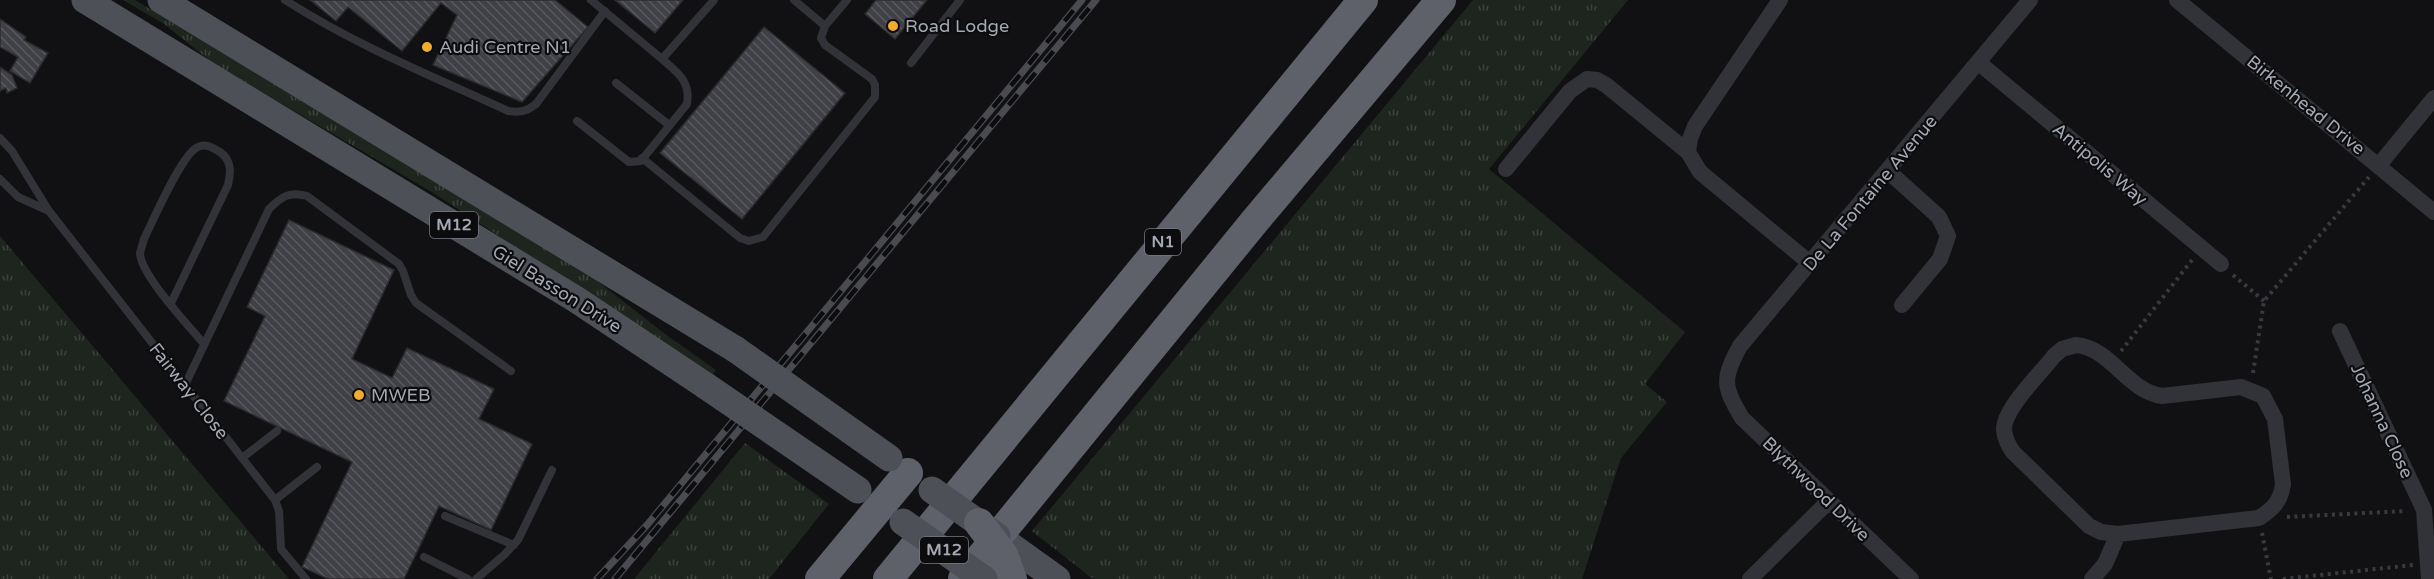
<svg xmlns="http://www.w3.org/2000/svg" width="2434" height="579" font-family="'Varela Round',sans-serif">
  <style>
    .grass { fill: url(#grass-tufts) }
    .building { fill: url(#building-back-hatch); stroke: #2b2b2f; stroke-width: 1.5 }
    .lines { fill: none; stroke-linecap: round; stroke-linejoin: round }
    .path { stroke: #383a3f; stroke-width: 4; stroke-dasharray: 3 4.5; stroke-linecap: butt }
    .lane { stroke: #323338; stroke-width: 8 }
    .street { stroke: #323338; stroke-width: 16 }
    .primary { stroke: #4e5057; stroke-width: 27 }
    .highway { stroke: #5e6169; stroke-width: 30 }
    .rail-casing { stroke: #494b51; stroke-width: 7 }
    .rail { stroke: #0c0c0e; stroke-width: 4.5; stroke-dasharray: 14; stroke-linecap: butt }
    .primary-bridge { stroke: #4e5057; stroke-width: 27 }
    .highway-bridge { stroke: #5e6169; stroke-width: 30 }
    .poi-dot { fill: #efac2d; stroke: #0c0c0e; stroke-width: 2 }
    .labels { text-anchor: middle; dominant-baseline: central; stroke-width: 4.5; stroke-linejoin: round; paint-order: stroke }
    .shield { fill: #0c0c0e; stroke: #767982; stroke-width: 1.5 }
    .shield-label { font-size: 16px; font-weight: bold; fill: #a3a8b3 }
    .poi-label { font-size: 18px; fill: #a3a8b3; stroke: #0c0c0e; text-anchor: start }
    .street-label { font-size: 18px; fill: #a3a8b3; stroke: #0c0c0e }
  </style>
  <defs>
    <pattern id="grass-tufts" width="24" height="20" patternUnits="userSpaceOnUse" patternTransform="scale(1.5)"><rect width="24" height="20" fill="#1e251e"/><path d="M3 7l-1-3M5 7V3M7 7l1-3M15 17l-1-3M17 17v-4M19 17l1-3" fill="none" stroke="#3c423c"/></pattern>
    <pattern id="building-back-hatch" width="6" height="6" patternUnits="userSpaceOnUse" patternTransform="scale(1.5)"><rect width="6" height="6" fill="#404146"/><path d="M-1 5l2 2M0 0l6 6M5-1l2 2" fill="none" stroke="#585a5e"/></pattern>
  </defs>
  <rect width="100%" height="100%" fill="#111113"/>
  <path class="grass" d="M123 0H135L592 277 665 334 716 370 712 375 430 191 213 63 164 24Z
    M1473 0H1628L1489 169 1685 332 1645 384 1667 402 1621 458 1582 579H1093L1032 531Z
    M0 236 289 579H0Z
    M745 443 829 504 769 579H634Z"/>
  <path class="building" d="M310 0H555L588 27 522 102 433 65 457 15 441 3 402 51 348 7 336 21Z
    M615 0H683L655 33Z
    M876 0H927L895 39 865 14Z
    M0 19 26 37 24 40 48 53 30 83 10 71 18 57 0 47Z
    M764 27 845 93 742 219 660 153Z
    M0 67 12 75 17 88 7 93 6 88 0 91Z
    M289 220 394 270 352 359 392 378 407 348 494 389 479 419 532 444 491 530 439 506 404 579H328L302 567 352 462 224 401 265 316 247 307Z"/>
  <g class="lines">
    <path class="path" d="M2233 275 2264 301
      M2121 351 2192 260
      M2253 373 2264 301 2369 177
      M2287 517 2405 511
      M2262 533 2271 579
      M2283 579 2413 565"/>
    <path class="lane" d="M285 0C355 45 432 76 508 111 520 113 527 111 536 104L605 11
      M591 0 662 59 714 0
      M794 0 825 26
      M911 63 960 0
      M616 83 669 125
      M577 121 629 162 641 161 687 104C691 81 677 72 662 59
      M0 138 12 151 49 211 275 500 279 511 281 549 306 579
      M642 158 740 238 749 241 763 237 875 97V85L872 79 825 45 821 38 825 26 847 0
      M0 179 18 197 49 211
      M171 303 228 185C231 172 232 161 220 152 213 148 206 143 198 147 182 153 153 221 144 239 143 243 141 249 140 253 140 274 189 326 204 344
      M185 385 269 209C281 197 289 191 307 196L399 264 403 271 411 295 416 303 511 371
      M242 458 277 431
      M275 500 317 467
      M445 516 514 545
      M424 557 468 579
      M476 579 504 555 518 540 552 470"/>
    <path class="street" d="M2177 0 2434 212
      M1979 63 2221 264
      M1688 152 1690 139 1695 126 1780 0
      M2379 165 2434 98
      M1506 169 1570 91 1587 79 1597 80 1606 85 1688 152 1700 172 1811 264
      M1889 172 1939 217 1948 236 1940 259 1902 305
      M2340 331 2424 510 2429 579
      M2076 345C2111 348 2127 391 2162 396L2241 387 2263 396 2275 419 2283 484C2281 501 2273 509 2259 518L2118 534 2101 532 2089 526 2013 452C2008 445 2005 439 2004 430 2003 409 2041 373 2054 356L2062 349Z
      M1750 579 1829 501
      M1911 579 1742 418C1723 386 1722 379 1740 346L2030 0
      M2092 579 2105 564 2118 534"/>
    <path class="primary" d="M85 0 577 300 706 386
      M161 0 735 349
      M1011 546 1057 579"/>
    <path class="highway" d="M1003 555 1012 579
      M820 579 908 473
      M888 579 1363 0
      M963 579 1254 222 1441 0"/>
    <defs>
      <path id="rail" d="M597 579 647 525 1082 0
        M615 579 1096 0"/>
    </defs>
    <use href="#rail" class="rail-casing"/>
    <use href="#rail" class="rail"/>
    <path class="primary-bridge" d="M735 349 889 458
      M706 386 858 490
      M932 490 997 536
      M903 522 984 579"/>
    <path class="highway-bridge" d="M979 523 1003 555"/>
  </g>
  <g class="poi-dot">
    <circle cx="893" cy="26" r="6"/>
    <circle cx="427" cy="47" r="6"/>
    <circle cx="359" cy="395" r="6"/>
  </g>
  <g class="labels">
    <g class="shield">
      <rect x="430" y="212" width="48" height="26" rx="4.5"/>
      <rect x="1145" y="229" width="36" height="26" rx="4.5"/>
      <rect x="920" y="537" width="48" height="26" rx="4.5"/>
    </g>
    <g class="shield-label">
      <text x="454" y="225">M12</text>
      <text x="1163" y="242">N1</text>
      <text x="944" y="550">M12</text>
    </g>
    <g class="poi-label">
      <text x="905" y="26">Road Lodge</text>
      <text x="439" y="47">Audi Centre N1</text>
      <text x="371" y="395">MWEB</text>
    </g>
    <g class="street-label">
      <text transform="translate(2306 105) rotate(39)">Birkenhead Drive</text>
      <text transform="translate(2100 164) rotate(40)">Antipolis Way</text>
      <text transform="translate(1870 193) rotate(-50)">De La Fontaine Avenue</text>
      <text transform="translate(557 289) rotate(32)">Giel Basson Drive</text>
      <text transform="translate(189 391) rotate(52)">Fairway Close</text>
      <text transform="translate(2382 421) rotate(65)">Johanna Close</text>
      <text transform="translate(1816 489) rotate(44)">Blythwood Drive</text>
    </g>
  </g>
</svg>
